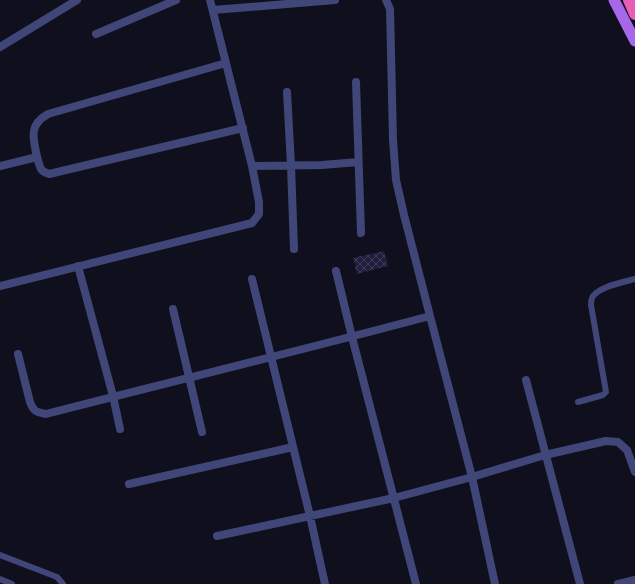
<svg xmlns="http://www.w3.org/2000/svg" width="635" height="584" font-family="Rubik,sans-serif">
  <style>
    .building { fill: url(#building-cross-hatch) }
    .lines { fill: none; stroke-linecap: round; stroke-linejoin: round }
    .service { stroke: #404678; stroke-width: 6 }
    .minor { stroke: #404678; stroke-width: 8 }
    .primary { stroke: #a667eb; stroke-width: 11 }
    .motorway { stroke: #ea5db6; stroke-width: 12 }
  </style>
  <defs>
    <pattern id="building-cross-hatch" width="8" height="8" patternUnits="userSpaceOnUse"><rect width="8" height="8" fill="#1f1e3d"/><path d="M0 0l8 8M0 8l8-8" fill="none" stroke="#3f3e5a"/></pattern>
  </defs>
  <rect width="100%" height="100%" fill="#0f0f1e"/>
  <path class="building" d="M384 251 388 266 357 274 353 258Z"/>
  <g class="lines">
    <path class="service" d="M578 402 603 395 606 392 591 305C591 303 591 300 592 298 596 287 624 282 635 279
      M0 555 57 577 63 584
      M0 579 12 584"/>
    <path class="minor" d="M213 10 335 0
      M96 34 176 0
      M0 47 77 0
      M226 63 48 114C41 118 35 123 34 131 32 138 38 163 41 169 43 172 46 173 49 174L243 128
      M356 82 361 233
      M287 92 291 165 294 249
      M0 166 37 157
      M252 166 322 165 358 162
      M78 266 113 396 120 429
      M336 271 352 337 416 584
      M252 279 310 516 325 584
      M0 286 252 223 259 214V202L252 166 210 0
      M173 309 202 432
      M430 316 472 477 495 584
      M18 354 30 402C34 412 36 412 46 414 174 381 303 350 430 316L404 215 396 180 393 140 390 9 386 0
      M526 380 580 584
      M129 484 293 447
      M217 536 310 516 394 498 472 477 545 455 606 441 618 442 627 450 635 472
      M618 584 635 580"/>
    <path class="primary" d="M614 0 635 41"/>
    <path class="motorway" d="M629 0 635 14"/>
  </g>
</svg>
